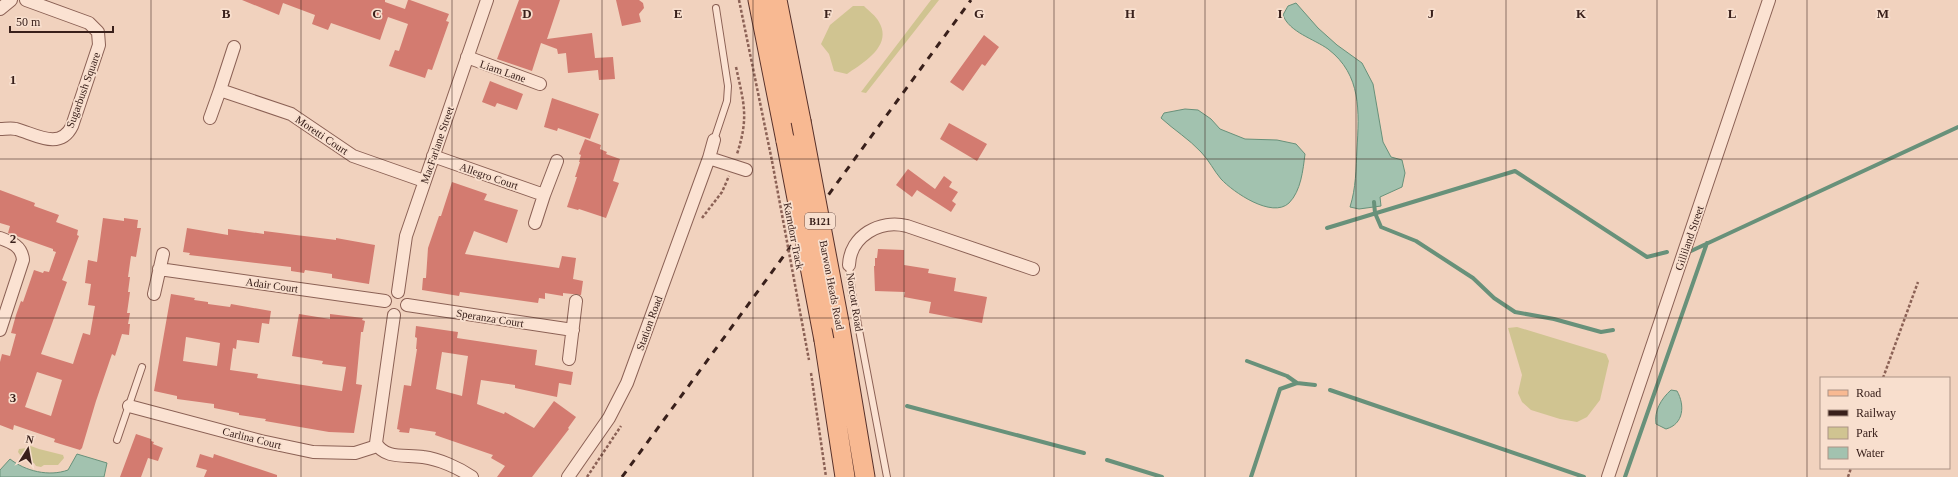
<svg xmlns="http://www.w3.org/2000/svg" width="1958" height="477" font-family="Georgia,serif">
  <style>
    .green { fill: #d0c491 }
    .water { fill: #a2c2af; stroke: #68917a }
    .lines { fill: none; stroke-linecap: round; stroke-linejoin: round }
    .stream { stroke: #68917a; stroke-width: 4 }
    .building { fill: #d37b70; fill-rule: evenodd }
    .lane-casing { stroke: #8b6155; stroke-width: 8 }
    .street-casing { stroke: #8b6155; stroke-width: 14 }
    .primary-casing { stroke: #58312a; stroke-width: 21 }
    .path { stroke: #8b6155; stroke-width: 2.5; stroke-dasharray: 3 2; stroke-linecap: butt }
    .lane { stroke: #fbe2d2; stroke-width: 6 }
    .street { stroke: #fbe2d2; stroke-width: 12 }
    .primary { stroke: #f8b992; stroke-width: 19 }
    .rail { stroke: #39201b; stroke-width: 3; stroke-dasharray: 7 7; stroke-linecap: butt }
    .primary-bridge-casing { stroke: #58312a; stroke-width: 21; stroke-linecap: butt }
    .path-bridge { stroke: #8b6155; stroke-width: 2.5; stroke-dasharray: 3 2; stroke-linecap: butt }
    .primary-bridge { stroke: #f8b992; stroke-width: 19 }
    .grid { fill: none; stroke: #39201b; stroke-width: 1; stroke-opacity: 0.55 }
    .labels { text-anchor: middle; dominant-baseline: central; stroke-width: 3.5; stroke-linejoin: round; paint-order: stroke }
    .shield { fill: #f8dfce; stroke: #725951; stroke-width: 1 }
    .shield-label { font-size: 10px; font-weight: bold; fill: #39201b }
    .street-label { font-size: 11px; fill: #39201b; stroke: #f8dfce }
    .grid-label { font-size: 13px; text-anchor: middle; font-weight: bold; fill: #39201b; stroke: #f8dfce; stroke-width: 3.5; stroke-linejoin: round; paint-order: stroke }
  </style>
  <rect width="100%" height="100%" fill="#f1d2be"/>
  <path class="green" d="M931 0H939L866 93 861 92Z
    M853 6H864C869 11 876 16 879 22 893 46 863 63 847 74L834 71 829 54 821 44 830 25Z
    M1517 327 1606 354 1609 361 1600 400 1587 417 1577 422 1560 419 1531 410 1522 402 1518 393 1522 375 1508 328Z
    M28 445 39 449 63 455 64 458 58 465H44L41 467 36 466 34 463 23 459 18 452 19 449 27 448Z"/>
  <path class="water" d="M1296 3 1318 28 1337 45 1362 63 1373 84 1383 142 1391 157 1402 160 1405 173 1402 187 1380 197 1381 206 1359 209 1350 207C1356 188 1356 169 1357 149 1359 112 1362 75 1328 49 1314 39 1289 32 1283 15L1288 6Z
    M1185 109 1198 110 1211 119 1220 129 1245 139 1277 140 1296 144 1305 154C1303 170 1301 191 1289 203 1272 219 1233 192 1221 179 1214 171 1209 160 1201 152 1189 139 1174 130 1161 118L1164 113Z
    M1671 390 1677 391C1685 405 1684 424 1666 429L1656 424C1654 411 1661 399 1671 390Z
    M77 454 107 463 104 477H0V470L10 459C25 471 49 477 68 470Z"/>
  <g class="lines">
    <path class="stream" d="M1374 202 1375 213 1381 227 1416 241 1473 278 1494 298 1515 312 1554 319 1601 332 1613 330
      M1327 228 1515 171 1647 257 1667 252
      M1691 251 1958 127
      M1247 361 1287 376 1297 383
      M1330 390 1584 477
      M907 406 1084 453
      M1107 460 1162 477
      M1251 477 1280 389 1297 383 1315 385
      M1625 477 1707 243"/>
  </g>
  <path class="building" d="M242 0H385V2L405 9 408 0H410L449 14 446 21 449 22 432 70 428 69 425 78 389 66 395 50 399 51 408 24 388 17 380 40 331 23 328 30 312 24 315 15 283 3 279 15Z
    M519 0H560L547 39 592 33 595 58 613 57 615 79 599 80 598 70 568 73 566 53 558 54 557 49 541 43 532 71 497 59Z
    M616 0H639L643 3 644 8 639 14 641 22 622 26Z
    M984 35 999 47 985 66 982 64 963 91 950 82Z
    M490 81 523 94 517 110 497 103 495 107 482 102Z
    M552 98 599 114 590 139 558 128 557 131 544 127Z
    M949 123 987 144 977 161 940 139Z
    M585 139 601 145 600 149 607 152 606 154 620 159 613 181 619 183 606 218 579 209 578 210 567 207 577 177H575L580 162H579L581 155 579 154Z
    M908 169 935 189 944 176 952 182 949 187 958 192 952 201 956 204 951 212 917 190 912 197 896 185Z
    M452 182 487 194 484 200 518 210 507 243 474 231 465 254 559 268 562 256 576 258 573 279 583 281 581 295 563 293V296L545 293V299L539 298 538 303 460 292 459 296 422 290 423 278H426L428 248 439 216H441Z
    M0 190 35 203 34 206 59 215 56 222 78 230 77 235 79 236 62 280 67 282 41 354 73 364 83 333 90 335 95 306 88 305 91 284 85 283 88 260 97 262 103 218 124 221V218L138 220 137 228H141L136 257 131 256 128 277H130L128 292H130L127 313H130L128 324H130L129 335 122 334 115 356 112 354 96 401 82 448 80 450 54 442 55 439 14 425 13 430 0 425V362L2 354 10 356 16 334 11 333 16 315 21 301 23 302 34 270 43 273 44 271 49 272 56 252 53 251V249L8 233 10 226 0 223ZM37 372 62 380 51 416 25 407Z
    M187 228 228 235V229L264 234V231L336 240V238L375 245 369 284 332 278V274L305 270 304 273 291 271V267L189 255 190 253 183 252Z
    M878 249 904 250V265L929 269 928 273 956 278 954 291 987 297 982 323 929 313 931 302 904 297 905 292 875 291 874 266H875V258H877Z
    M171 294 195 298 194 300 208 302V304L230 307 231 304 271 311 269 324 262 323 259 343 237 340 236 349 233 348 230 370 258 374 257 378 342 391 346 367 322 364 323 361 292 356 299 314 330 319V314L363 318 362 320 365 321 363 332H361L356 384 362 385 354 433 329 432 265 421 266 419 239 415V413L214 408V404L177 399V396L154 391ZM186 337 220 343 217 366 183 361Z
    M416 326 458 332 457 338 537 350 535 365 573 372 571 385 559 383 557 397 515 388V385L481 380 477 404 504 414 505 412 534 428 554 401 576 417 568 428 569 429 532 477H497L505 466 491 458 493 455 435 435 436 432 410 428 409 433 399 432 400 430 397 429 404 385 411 386 417 349H416L417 338 415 337ZM442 352 468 356 462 396 436 389Z
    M136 434 151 439V441L154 442 153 444 163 448 158 461 148 458 141 477H120Z
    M200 454 213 458 214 454 277 475V477H204L207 470 196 467Z"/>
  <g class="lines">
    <defs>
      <path id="lane" d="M714 140 727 101 728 86 716 8
        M849 265 852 293 887 477
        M117 440 142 367"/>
      <path id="street" d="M0 9 11 0
        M467 57 540 84
        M220 90 234 47
        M210 118 220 90 291 114 353 156 424 181
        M0 129C5 129 11 128 16 129 35 134 60 151 72 126L99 45 98 32 89 23 26 0
        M433 156 544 195 535 223
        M709 158 714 140
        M544 195 557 161
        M0 238C11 242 22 246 23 260L0 330
        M849 265C850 236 880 219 907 226L1033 269
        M159 269 385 301
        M398 292 406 236 487 0
        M154 294 163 254
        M407 305 573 330
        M394 315 376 443C385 460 407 454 423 457 439 459 459 468 472 477
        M569 359 576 301
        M129 406 261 441 313 452 355 453 377 446
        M568 477 609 418 627 383 709 158 746 170
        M1608 477 1769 0"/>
      <path id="primary" d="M758 0 786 141
        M777 0 801 121
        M839 322 865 477
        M824 340 845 477"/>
    </defs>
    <use href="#lane" class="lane-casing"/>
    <use href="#street" class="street-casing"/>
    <use href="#primary" class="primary-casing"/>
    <path class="path" d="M739 0 772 161
      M736 67C744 104 749 117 737 154
      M702 218 722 192 729 176
      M811 373 826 477
      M1883 378 1918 282
      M587 477 621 426
      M1848 477 1851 468"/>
    <use href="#lane" class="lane"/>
    <use href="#street" class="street"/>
    <use href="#primary" class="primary"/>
    <path class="rail" d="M622 477 971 0"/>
    <defs>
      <path id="primary-bridge" d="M801 121 839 322
        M786 141 824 340"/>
    </defs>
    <use href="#primary-bridge" class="primary-bridge-casing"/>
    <path class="path-bridge" d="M772 161 809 360"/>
    <use href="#primary-bridge" class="primary-bridge"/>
  </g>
  <path class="grid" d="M151 0V477M301 0V477M452 0V477M602 0V477M753 0V477M904 0V477M1054 0V477M1205 0V477M1356 0V477M1506 0V477M1657 0V477M1807 0V477M0 159H1958M0 318H1958"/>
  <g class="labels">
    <rect class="shield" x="805" y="213" width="30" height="16" rx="3"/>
    <g class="shield-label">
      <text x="820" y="221">B121</text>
    </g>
    <g class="street-label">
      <text transform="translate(503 71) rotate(19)">Liam Lane</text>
      <text transform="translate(83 90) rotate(-70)">Sugarbush Square</text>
      <text transform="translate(322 135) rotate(34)">Moretti Court</text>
      <text transform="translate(437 145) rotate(-71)">MacFarlane Street</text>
      <text transform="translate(489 176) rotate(19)">Allegro Court</text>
      <text transform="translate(794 236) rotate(79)">Karndorr Track</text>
      <text transform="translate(1689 238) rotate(-71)">Gilliland Street</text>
      <text transform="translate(272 285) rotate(8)">Adair Court</text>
      <text transform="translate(832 285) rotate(79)">Barwon Heads Road</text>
      <text transform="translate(855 302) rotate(81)">Norcott Road</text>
      <text transform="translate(490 318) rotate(9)">Speranza Court</text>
      <text transform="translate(649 323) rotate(-70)">Station Road</text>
      <text transform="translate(252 438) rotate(14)">Carlina Court</text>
    </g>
  </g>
  <g class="grid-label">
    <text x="226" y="18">B</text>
    <text x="377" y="18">C</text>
    <text x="527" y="18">D</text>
    <text x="678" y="18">E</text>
    <text x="828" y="18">F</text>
    <text x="979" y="18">G</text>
    <text x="1130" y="18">H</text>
    <text x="1280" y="18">I</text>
    <text x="1431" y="18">J</text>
    <text x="1581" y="18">K</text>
    <text x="1732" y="18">L</text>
    <text x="1883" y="18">M</text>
    <text x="13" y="84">1</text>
    <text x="13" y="243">2</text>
    <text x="13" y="402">3</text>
  </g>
  <rect x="1820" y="377" width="130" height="92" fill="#f8dfce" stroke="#ac9386"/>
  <rect x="1828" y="390" width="20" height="6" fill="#f8b992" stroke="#ac9386"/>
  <text x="1856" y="397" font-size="12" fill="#39201b">Road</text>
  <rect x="1828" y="410" width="20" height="6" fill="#39201b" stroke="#ac9386"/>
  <text x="1856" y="417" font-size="12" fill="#39201b">Railway</text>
  <rect x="1828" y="427" width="20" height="12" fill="#d0c491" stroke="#ac9386"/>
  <text x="1856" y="437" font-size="12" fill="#39201b">Park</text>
  <rect x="1828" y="447" width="20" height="12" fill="#a2c2af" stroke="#ac9386"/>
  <text x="1856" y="457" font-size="12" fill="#39201b">Water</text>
  <g transform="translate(28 449) rotate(11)" stroke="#f8dfce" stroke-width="3" paint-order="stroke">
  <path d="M0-3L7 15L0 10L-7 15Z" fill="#39201b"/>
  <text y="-6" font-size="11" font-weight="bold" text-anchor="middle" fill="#39201b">N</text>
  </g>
  <path d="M10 26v6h103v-6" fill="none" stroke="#39201b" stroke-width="2"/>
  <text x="16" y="26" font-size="12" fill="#39201b" stroke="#f8dfce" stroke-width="3" paint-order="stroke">50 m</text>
</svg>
